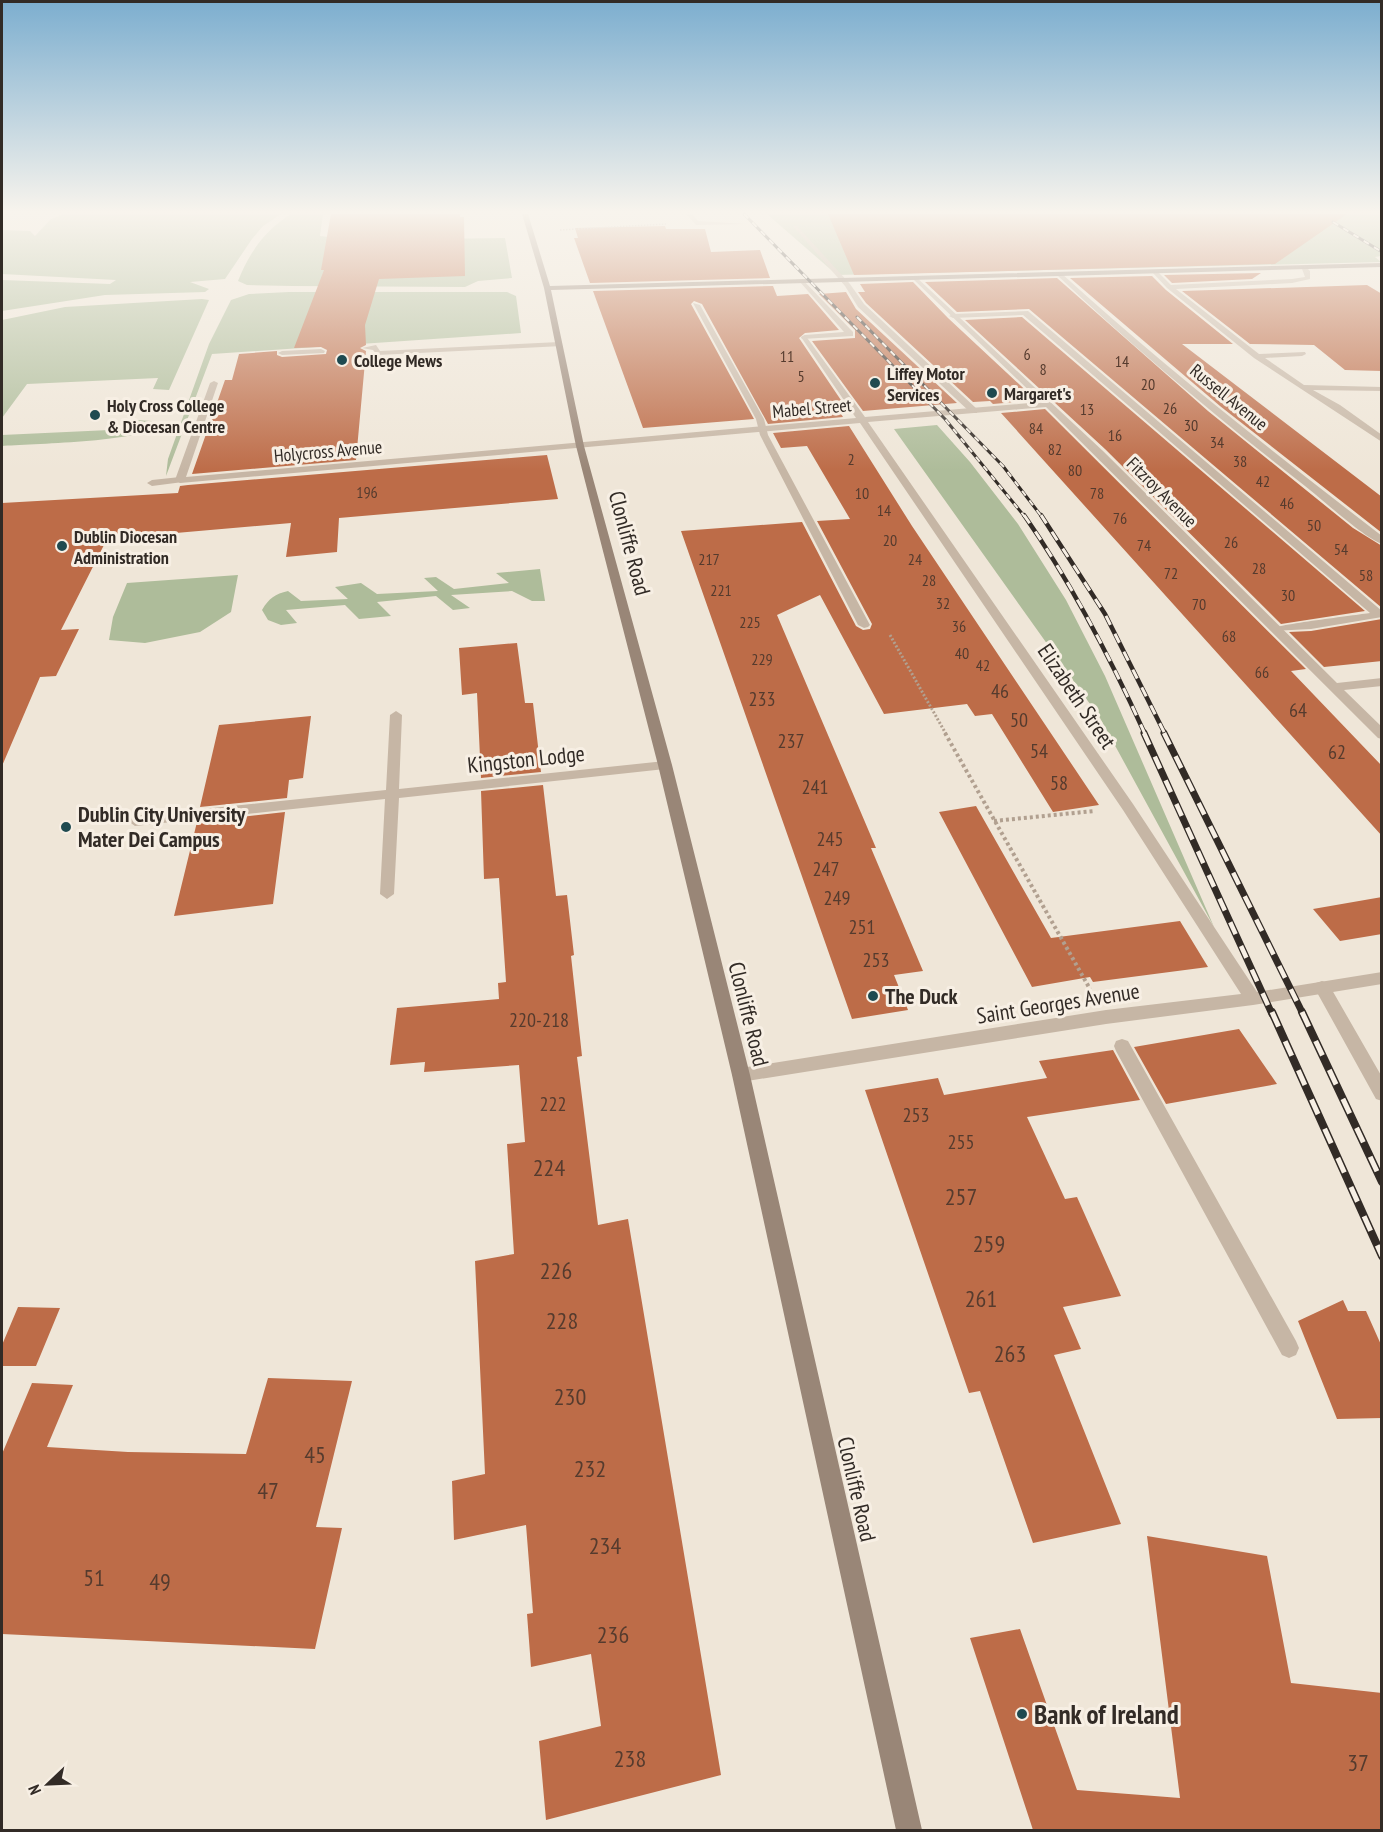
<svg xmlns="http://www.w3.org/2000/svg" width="1383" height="1832" font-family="'PT Sans Narrow',sans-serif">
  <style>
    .green { fill: #aebc9a }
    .building { fill: #bd6c48 }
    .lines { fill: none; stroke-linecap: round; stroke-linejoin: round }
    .path-far2 { stroke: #b1a090; stroke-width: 1.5; stroke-dasharray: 1.5 1.5; stroke-linecap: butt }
    .path-far1 { stroke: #b1a090; stroke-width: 3; stroke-dasharray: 2 2; stroke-linecap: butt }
    .path { stroke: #b1a090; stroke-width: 4; stroke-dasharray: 3 3; stroke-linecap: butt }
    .lane { fill: #c6b6a5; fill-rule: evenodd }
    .street { fill: #c6b6a5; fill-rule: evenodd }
    .secondary { fill: #998677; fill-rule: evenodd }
    .rail-far3-casing { stroke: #322b26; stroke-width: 3 }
    .rail-far2-casing { stroke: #322b26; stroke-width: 4.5 }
    .rail-far1-casing { stroke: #322b26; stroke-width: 7 }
    .rail-casing { stroke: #322b26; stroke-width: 8 }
    .rail-far3 { stroke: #f7efe4; stroke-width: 2; stroke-dasharray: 6; stroke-linecap: butt }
    .rail-far2 { stroke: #f7efe4; stroke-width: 3; stroke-dasharray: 10; stroke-linecap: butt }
    .rail-far1 { stroke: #f7efe4; stroke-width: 4.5; stroke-dasharray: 13; stroke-linecap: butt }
    .rail { stroke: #f7efe4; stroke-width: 5; stroke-dasharray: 16; stroke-linecap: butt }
    .poi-dot { fill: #1f4a50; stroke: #f7efe4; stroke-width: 2 }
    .labels { text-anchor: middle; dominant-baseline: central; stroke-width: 6; stroke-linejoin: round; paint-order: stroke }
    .far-number-label { font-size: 16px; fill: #553b2e }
    .far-poi-label { font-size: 18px; font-weight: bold; fill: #322b26; stroke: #f7efe4; text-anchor: start }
    .far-street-label { font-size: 18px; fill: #322b26; stroke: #f7efe4 }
    .number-label { font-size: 20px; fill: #553b2e }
    .street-label { font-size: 22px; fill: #322b26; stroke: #f7efe4 }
    .poi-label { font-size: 22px; font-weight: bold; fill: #322b26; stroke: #f7efe4; text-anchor: start }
    .near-number-label { font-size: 24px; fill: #553b2e }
    .near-poi-label { font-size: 27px; font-weight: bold; fill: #322b26; stroke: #f7efe4; text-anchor: start }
  </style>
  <rect width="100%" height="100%" fill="#efe6d8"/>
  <path class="green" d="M281 214 263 226 252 239 225 279 190 282 209 289 205 292 105 295 2 311V280L110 284 116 280 2 274V230L30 231 35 236 51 219 64 214Z
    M291 214H323L320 236 356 240 505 238 512 278 478 281 465 287 293 286 247 285 238 281C249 253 265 230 291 214Z
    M767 214H1381V256L1375 257 1381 262 837 275Z
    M289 292H507L516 296 521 333 212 354 166 476 168 459 209 344 231 300 249 294Z
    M202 299 209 300 169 390 153 389 158 378 27 384 2 418V320L65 307Z
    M136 420 151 421 156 426C143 442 27 444 2 446V435L131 429Z
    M937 425 970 462 1018 524 1066 600 1105 676 1214 927 1100 718 894 429Z
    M540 569 545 601H532L512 591 451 595 470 608 453 610 436 596 377 602 391 616 359 619 345 605 286 610 297 623 281 625 268 620 262 610C269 598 275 594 288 591L301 601 348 599 335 587 361 583 377 594 438 591 424 578 436 577 454 589 509 583 496 573Z
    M238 575 231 612 200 632 145 643 109 640 113 617 127 583Z"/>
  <path class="building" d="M331 214H460V217H464L465 276 379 279 365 325 366 345 360 348 366 351 356 460 192 474 225 380H232L239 354 277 351V355L282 357 326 354 327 350 321 347 294 348 324 270H321Z
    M828 214H1347L1275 264 854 275Z
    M665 226 666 229H705L711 252 760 250 770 278 590 283 574 238H578L575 228Z
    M1261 273 1252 279 1172 283 1164 275Z
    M1152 276 1166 290 1233 344H1182L1382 497V533L1220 406 1070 278Z
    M1057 278 1208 411 1353 528 1382 546V608L1029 309 957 312 925 282Z
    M913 282 948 318 1036 400 993 404 990 401 973 402 866 303 858 292H865L860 284Z
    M1367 285 1382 294V371L1345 370 1314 345 1250 344 1182 291Z
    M773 286 777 296 808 294 839 330 805 333 799 338 849 412H840L843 417 768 424 702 304 694 301 691 304 754 419 643 428 593 291Z
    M846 292 856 309 957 403 863 411 812 341 855 338V330L819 294Z
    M1022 317 1365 611 1281 624 1105 449 965 320Z
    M1045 409 1306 669 1291 671 1382 766V836L1001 413Z
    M849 426 912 526 1099 805 1053 812 992 714 975 716 967 704 884 714 820 595 777 615 876 848H871L923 971 894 975 908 1010 852 1019 681 531 802 522 856 626 863 630 870 629 872 624 817 521 850 519 807 446 781 448 773 433Z
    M547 455 558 499 339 518 337 552 286 557 291 523 107 539 61 630 79 629 56 676 40 677 2 766V503L178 493 180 486 188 485Z
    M1382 619V661L1324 667 1289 632 1311 631Z
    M517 643 525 703H533L541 772 481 778 477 693 462 695 459 648Z
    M311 716 303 778 289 780 287 798 200 807 219 725Z
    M543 785 556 896 567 895 574 955 571 956 582 1056 577 1057 598 1225 628 1219 721 1775 546 1820 539 1741 601 1726 591 1654 531 1667 527 1614 533 1613 526 1525 454 1540 452 1481 485 1474 475 1261 514 1254 507 1144 525 1142 519 1065 424 1072 425 1062 390 1065 397 1008 499 999 498 983 506 982 499 878 484 879 481 791Z
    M976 806 1051 938 1180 921 1208 967 1093 982 1090 977 1032 987 939 812Z
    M285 812 273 904 174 916 197 822Z
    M1382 897V934L1340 941 1313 909Z
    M1239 1029 1277 1084 1166 1104 1134 1047Z
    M1113 1050 1140 1100 1027 1117 1065 1199 1077 1197 1121 1296 1063 1307 1081 1349 1054 1355 1121 1524 1033 1543 980 1391 969 1393 865 1090 938 1078 944 1095 1047 1078 1039 1061Z
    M1343 1300 1348 1311H1366L1382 1347V1418L1337 1419 1298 1321Z
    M18 1307 60 1308 36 1366H2V1345Z
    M268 1378 352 1381 316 1527 342 1528 315 1649 2 1634V1454L32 1383 73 1385 47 1447 128 1452 246 1454Z
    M1147 1536 1267 1556 1291 1683 1382 1693V1830H1033L970 1638 1020 1629 1077 1790 1180 1798Z"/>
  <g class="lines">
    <path class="path-far2" d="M560 230 666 224"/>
    <path class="path-far1" d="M890 635 946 734"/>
    <path class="path" d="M945 733 1090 989
      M994 821 1094 811"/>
    <path class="lane" d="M686 214H692L698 221 746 224 696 225Z
      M793 226H797L850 284 864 304 977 409V413H971L858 307 845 286Z
      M1301 266H1305L1310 271V279L1292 283 1176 289 1259 354 1305 352 1306 354 1302 356 1265 358 1304 385 1382 387V391L1313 390 1340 405 1382 435V442L1254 358 1167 288 1152 272 1157 271 1171 285 1292 279 1305 277Z
      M802 279 853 332V336L802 339 801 337 805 335 844 332 800 282Z
      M693 303 700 305 764 419 768 435 870 625 868 627 864 628 858 625 760 435 756 419Z
      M1028 311 1382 611V617L1311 629 1272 631 1270 629C1275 625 1356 615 1370 613L1023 315 953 318 949 316 953 314Z
      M559 342H562V346L377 355 373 350 362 348 376 345 380 351Z
      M321 349 325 351 324 353 282 355 278 353 282 351Z
      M180 477 183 478V482L152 486 147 483 152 480Z
      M1322 981 1328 983 1382 1077V1101L1376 1099 1314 987 1316 983Z
      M1122 1039 1128 1041 1296 1341 1299 1348 1296 1355 1289 1358 1282 1355 1116 1051 1114 1046 1116 1041Z"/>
    <path class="street" d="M1057 273H1061C1163 366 1272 451 1382 536V544C1363 537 1323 500 1305 486 1219 419 1136 350 1057 275Z
      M915 276 1103 451 1337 683 1382 678V686L1344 690 1382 727V739L1378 738 1046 407 868 422 1133 804 1257 992 1382 972V984L1253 1005 1106 1024 741 1082 735 1080 732 1075 735 1070 741 1068 1106 1010 1241 994 1123 810 860 423 180 483 175 480 210 383 214 381 218 383 186 477 856 418 801 337 805 335 865 417 1041 402 913 279Z
      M396 711 402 715 399 789 665 761 672 765 665 769 399 798 394 894 387 899 380 894 385 799 135 826 128 821 135 816 386 790 390 715Z"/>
    <path class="secondary" d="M522 214H528L550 286 1382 263V267L551 290 584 446 672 765 750 1075 922 1830H896L732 1075 658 765 576 446 544 288Z"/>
    <defs>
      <path id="rail-far3" d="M744 214 945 419 1025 517
        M1333 222 1382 252
        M857 317 1003 466 1042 517"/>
      <path id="rail-far2" d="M1024 515C1072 584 1110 657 1145 734
        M1041 515 1105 614 1165 734"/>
      <path id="rail-far1" d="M1144 733 1272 1014
        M1164 733 1303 1014"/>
      <path id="rail" d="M1272 1012 1382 1256
        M1302 1012 1382 1182"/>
    </defs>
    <use href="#rail-far3" class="rail-far3-casing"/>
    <use href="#rail-far2" class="rail-far2-casing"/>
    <use href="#rail-far1" class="rail-far1-casing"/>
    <use href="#rail" class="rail-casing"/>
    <use href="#rail-far3" class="rail-far3"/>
    <use href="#rail-far2" class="rail-far2"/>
    <use href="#rail-far1" class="rail-far1"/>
    <use href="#rail" class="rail"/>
  </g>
  <linearGradient id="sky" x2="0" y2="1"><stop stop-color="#7caecf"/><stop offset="0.45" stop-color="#f8f4ed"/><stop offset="1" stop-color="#f8f4ed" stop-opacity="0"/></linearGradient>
  <rect width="1383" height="471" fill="url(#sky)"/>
  <g class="poi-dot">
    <circle cx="342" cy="360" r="6"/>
    <circle cx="875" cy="383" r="6"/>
    <circle cx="992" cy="393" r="6"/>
    <circle cx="95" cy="415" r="6"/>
    <circle cx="62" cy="546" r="6"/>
    <circle cx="66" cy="827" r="6"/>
    <circle cx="873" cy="996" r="6"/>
    <circle cx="1022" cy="1714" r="6"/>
  </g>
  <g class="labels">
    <g class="far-number-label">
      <text x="1027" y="354">6</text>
      <text x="787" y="356">11</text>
      <text x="1122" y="361">14</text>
      <text x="1043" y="369">8</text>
      <text x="801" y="376">5</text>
      <text x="1148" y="384">20</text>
      <text x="1170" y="408">26</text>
      <text x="1087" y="409">13</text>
      <text x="1191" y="425">30</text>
      <text x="1036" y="428">84</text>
      <text x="1115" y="435">16</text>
      <text x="1217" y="442">34</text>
      <text x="1055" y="449">82</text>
      <text x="851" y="459">2</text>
      <text x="1240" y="461">38</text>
      <text x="1075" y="470">80</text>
      <text x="1263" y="481">42</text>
      <text x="367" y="492">196</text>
      <text x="862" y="493">10</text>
      <text x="1097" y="493">78</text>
      <text x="1287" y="503">46</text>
      <text x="884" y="510">14</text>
      <text x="1120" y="518">76</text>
      <text x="1314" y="525">50</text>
      <text x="890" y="540">20</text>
      <text x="1231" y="542">26</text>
      <text x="1144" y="545">74</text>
      <text x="1341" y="549">54</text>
      <text x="709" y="559">217</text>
      <text x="915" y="559">24</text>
      <text x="1259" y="568">28</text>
      <text x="1171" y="573">72</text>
      <text x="1366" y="575">58</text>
      <text x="929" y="580">28</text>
      <text x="721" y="590">221</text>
      <text x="1288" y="595">30</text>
      <text x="943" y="603">32</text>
      <text x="1199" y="604">70</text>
      <text x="750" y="622">225</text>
      <text x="959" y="626">36</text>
      <text x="1229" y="636">68</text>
      <text x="962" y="653">40</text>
      <text x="762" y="659">229</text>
      <text x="983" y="665">42</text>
      <text x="1262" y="672">66</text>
    </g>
    <g class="far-poi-label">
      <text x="354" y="360">College Mews</text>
      <text x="887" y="373">Liffey Motor<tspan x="887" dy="21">Services</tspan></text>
      <text x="1004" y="393">Margaret's</text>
      <text x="107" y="405">Holy Cross College<tspan x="107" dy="21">&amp; Diocesan Centre</tspan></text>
      <text x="74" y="536">Dublin Diocesan<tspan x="74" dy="21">Administration</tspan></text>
    </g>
    <g class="far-street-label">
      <text transform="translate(1229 397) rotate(39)">Russell Avenue</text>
      <text transform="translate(812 408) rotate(-5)">Mabel Street</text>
      <text transform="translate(328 451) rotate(-5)">Holycross Avenue</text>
      <text transform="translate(1162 492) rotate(45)">Fitzroy Avenue</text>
    </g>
    <g class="number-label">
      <text x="1000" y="691">46</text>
      <text x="762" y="699">233</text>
      <text x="1298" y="710">64</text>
      <text x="1019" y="720">50</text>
      <text x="791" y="741">237</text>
      <text x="1039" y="751">54</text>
      <text x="1337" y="752">62</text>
      <text x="1059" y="783">58</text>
      <text x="815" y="787">241</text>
      <text x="830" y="839">245</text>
      <text x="826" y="869">247</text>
      <text x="837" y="898">249</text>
      <text x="862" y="927">251</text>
      <text x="876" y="960">253</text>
      <text x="539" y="1020">220-218</text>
      <text x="553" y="1104">222</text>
      <text x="916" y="1115">253</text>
      <text x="961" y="1142">255</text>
    </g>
    <g class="street-label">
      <text transform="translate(630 543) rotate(75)">Clonliffe Road</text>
      <text transform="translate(1077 696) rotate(56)">Elizabeth Street</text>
      <text transform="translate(526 759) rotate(-6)">Kingston Lodge</text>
      <text transform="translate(1058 1003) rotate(-9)">Saint Georges Avenue</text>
      <text transform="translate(749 1014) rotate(76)">Clonliffe Road</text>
      <text transform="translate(857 1489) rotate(77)">Clonliffe Road</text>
    </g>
    <g class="poi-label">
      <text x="78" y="814">Dublin City University<tspan x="78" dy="25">Mater Dei Campus</tspan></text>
      <text x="885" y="996">The Duck</text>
    </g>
    <g class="near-number-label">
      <text x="549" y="1167">224</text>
      <text x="961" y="1196">257</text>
      <text x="989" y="1243">259</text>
      <text x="556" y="1270">226</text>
      <text x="981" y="1298">261</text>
      <text x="562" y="1320">228</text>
      <text x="1010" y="1353">263</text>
      <text x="570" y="1396">230</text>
      <text x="315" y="1454">45</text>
      <text x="590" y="1468">232</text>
      <text x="268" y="1490">47</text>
      <text x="605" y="1545">234</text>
      <text x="94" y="1577">51</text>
      <text x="160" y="1581">49</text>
      <text x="613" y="1634">236</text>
      <text x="630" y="1758">238</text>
      <text x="1358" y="1762">37</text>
    </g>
    <g class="near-poi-label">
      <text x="1034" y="1714">Bank of Ireland</text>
    </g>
  </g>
  <rect width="1383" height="1832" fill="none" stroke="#322b26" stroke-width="6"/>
  <g transform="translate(48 1784) rotate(247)" stroke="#f7efe4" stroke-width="4.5" paint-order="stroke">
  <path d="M0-4.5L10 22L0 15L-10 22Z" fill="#322b26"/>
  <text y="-9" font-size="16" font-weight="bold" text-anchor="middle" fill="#322b26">N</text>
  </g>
</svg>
